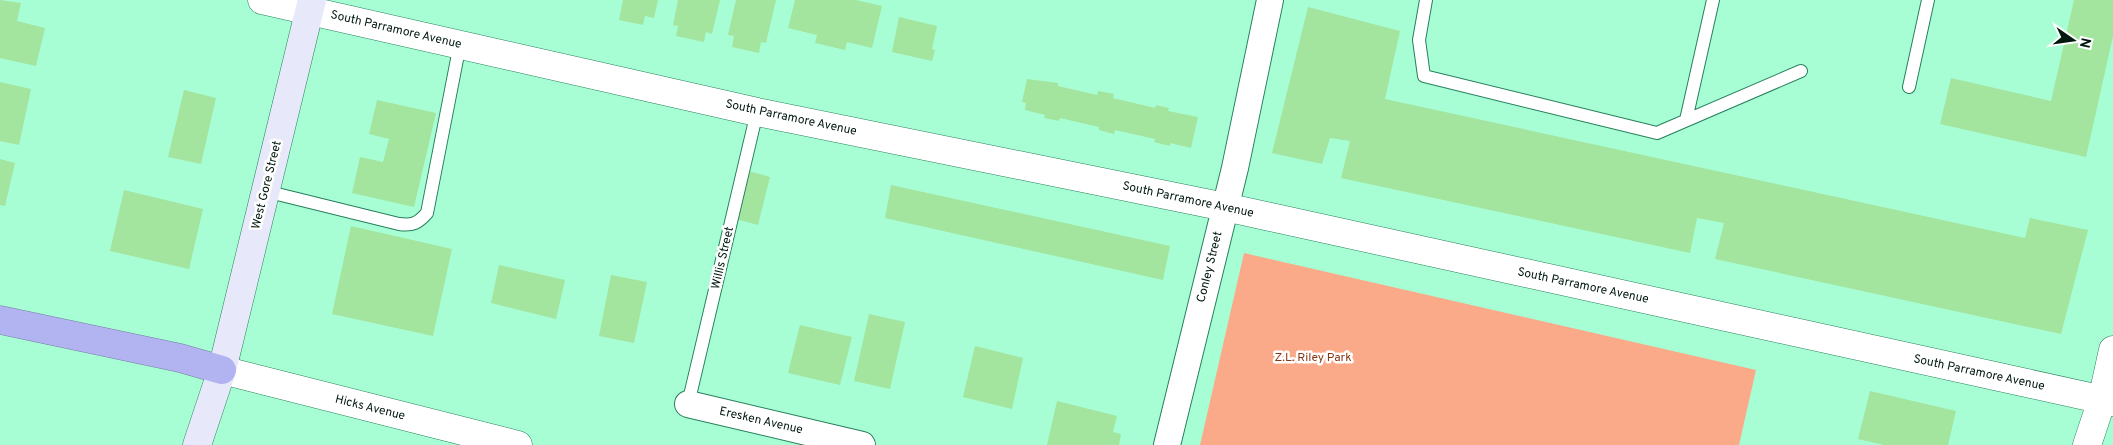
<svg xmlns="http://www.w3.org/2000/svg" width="2113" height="445" font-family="Overpass,sans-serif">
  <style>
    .green { fill: #faaa89 }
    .building { fill: #a3e49e }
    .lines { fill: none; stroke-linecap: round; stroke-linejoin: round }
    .service-casing { stroke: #26805c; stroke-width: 14 }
    .minor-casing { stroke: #26805c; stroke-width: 28 }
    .tertiary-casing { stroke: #26805c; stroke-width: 29 }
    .secondary-casing { stroke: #26805c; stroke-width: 29 }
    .motorway-casing { stroke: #747da2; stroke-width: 29 }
    .service { stroke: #fff; stroke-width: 12 }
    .minor { stroke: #fff; stroke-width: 26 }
    .tertiary { stroke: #fff; stroke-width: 28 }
    .secondary { stroke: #e8e8fb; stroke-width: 28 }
    .motorway { stroke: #b2b4f2; stroke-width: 28 }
    .labels { text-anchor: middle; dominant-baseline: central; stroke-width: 5; stroke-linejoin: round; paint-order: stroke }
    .street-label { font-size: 12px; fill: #00180d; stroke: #fff }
    .park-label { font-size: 12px; fill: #863713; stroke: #fff }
  </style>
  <rect width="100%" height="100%" fill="#a8fed4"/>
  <path class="green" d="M1244 253 1756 370 1739 445H1200Z"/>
  <path class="building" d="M0 0 21 3 17 21 45 28 36 66 0 58Z
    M623 0H658L654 18 645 16 643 25 619 20Z
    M678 0H720L712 34 706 32 704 42 676 36 678 26 673 25Z
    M736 0H776L766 43 761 42 759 53 732 47 734 36 728 35Z
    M795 0H856L882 6 872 48 847 42 845 50 815 43 817 35 788 28Z
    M2074 0H2113V36L2086 157 1940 124 1951 78 2051 101Z
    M1308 7 1400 31 1385 99 2025 238 2030 218 2088 230 2061 334 1715 259 1724 223 1697 218 1690 253 1341 178 1350 141 1330 138 1322 164 1272 153Z
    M899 17 937 26 932 49 935 50 932 61 892 52Z
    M1027 79 1058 83V86L1097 95 1098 91 1114 94 1113 98 1155 108 1156 105 1169 108 1168 111 1198 117 1191 148 1170 143V146L1154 142 1155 139 1115 130 1114 134 1099 130V127L1060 118 1059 121 1044 118 1045 115 1025 110 1026 103 1022 102Z
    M0 82 31 89 19 145 0 141Z
    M184 90 216 98 201 164 168 157Z
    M377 100 436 113 414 207 352 193 360 157 383 162 389 139 369 134Z
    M0 159 15 163 5 206 0 205Z
    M748 171 770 177 758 225 736 219Z
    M891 185 1170 246 1163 280 885 218Z
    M124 190 203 209 189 269 110 251Z
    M351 226 452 249 433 336 332 314Z
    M499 265 565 280 556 319 491 303Z
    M611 275 647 282 634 343 599 336Z
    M869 314 905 322 890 389 854 381Z
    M800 325 852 337 840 385 788 373Z
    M975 346 1023 358 1012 409 963 397Z
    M1870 391 1956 411 1948 445H1884L1858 439Z
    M1057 401 1117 416 1113 432 1121 434 1119 445H1047Z"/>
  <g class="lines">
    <defs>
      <path id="service" d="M1426 0 1419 40 1424 76 1657 133 1801 71
        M1909 87 1928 0
        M1686 120 1713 0
        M265 191 399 224C413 226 418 223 427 213L460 44
        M688 404 757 112"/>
      <path id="minor" d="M688 404 862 445
        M1167 445 1235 168 1270 0"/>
      <path id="tertiary" d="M262 0 757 112 1225 207 2113 402
        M222 370 518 445
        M2087 445 2102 400 2113 350"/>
      <path id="secondary" d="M197 445 222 370 312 0"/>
      <path id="motorway" d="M0 320 180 358 222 370"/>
    </defs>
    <use href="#service" class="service-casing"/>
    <use href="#minor" class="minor-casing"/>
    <use href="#tertiary" class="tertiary-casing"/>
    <use href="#secondary" class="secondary-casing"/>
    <use href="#motorway" class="motorway-casing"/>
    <use href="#service" class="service"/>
    <use href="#minor" class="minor"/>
    <use href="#tertiary" class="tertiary"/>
    <use href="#secondary" class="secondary"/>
    <use href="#motorway" class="motorway"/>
  </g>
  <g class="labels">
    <g class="street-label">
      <text transform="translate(396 30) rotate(13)">South Parramore Avenue</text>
      <text transform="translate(791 118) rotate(12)">South Parramore Avenue</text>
      <text transform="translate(267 185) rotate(-76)">West Gore Street</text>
      <text transform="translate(1188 200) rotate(12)">South Parramore Avenue</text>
      <text transform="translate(723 258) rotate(-77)">Willis Street</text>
      <text transform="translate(1210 267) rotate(-76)">Conley Street</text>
      <text transform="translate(1583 286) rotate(12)">South Parramore Avenue</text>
      <text transform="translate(1979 373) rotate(12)">South Parramore Avenue</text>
      <text transform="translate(370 408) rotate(14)">Hicks Avenue</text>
      <text transform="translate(761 421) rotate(13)">Eresken Avenue</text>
    </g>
    <g class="park-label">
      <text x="1313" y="358">Z.L. Riley Park</text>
    </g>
  </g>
  <g transform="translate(2073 40) rotate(103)" stroke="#ffffff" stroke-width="4" paint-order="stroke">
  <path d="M0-4L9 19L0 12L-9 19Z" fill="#00180d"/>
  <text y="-8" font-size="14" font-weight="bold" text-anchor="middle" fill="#00180d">N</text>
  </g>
</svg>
